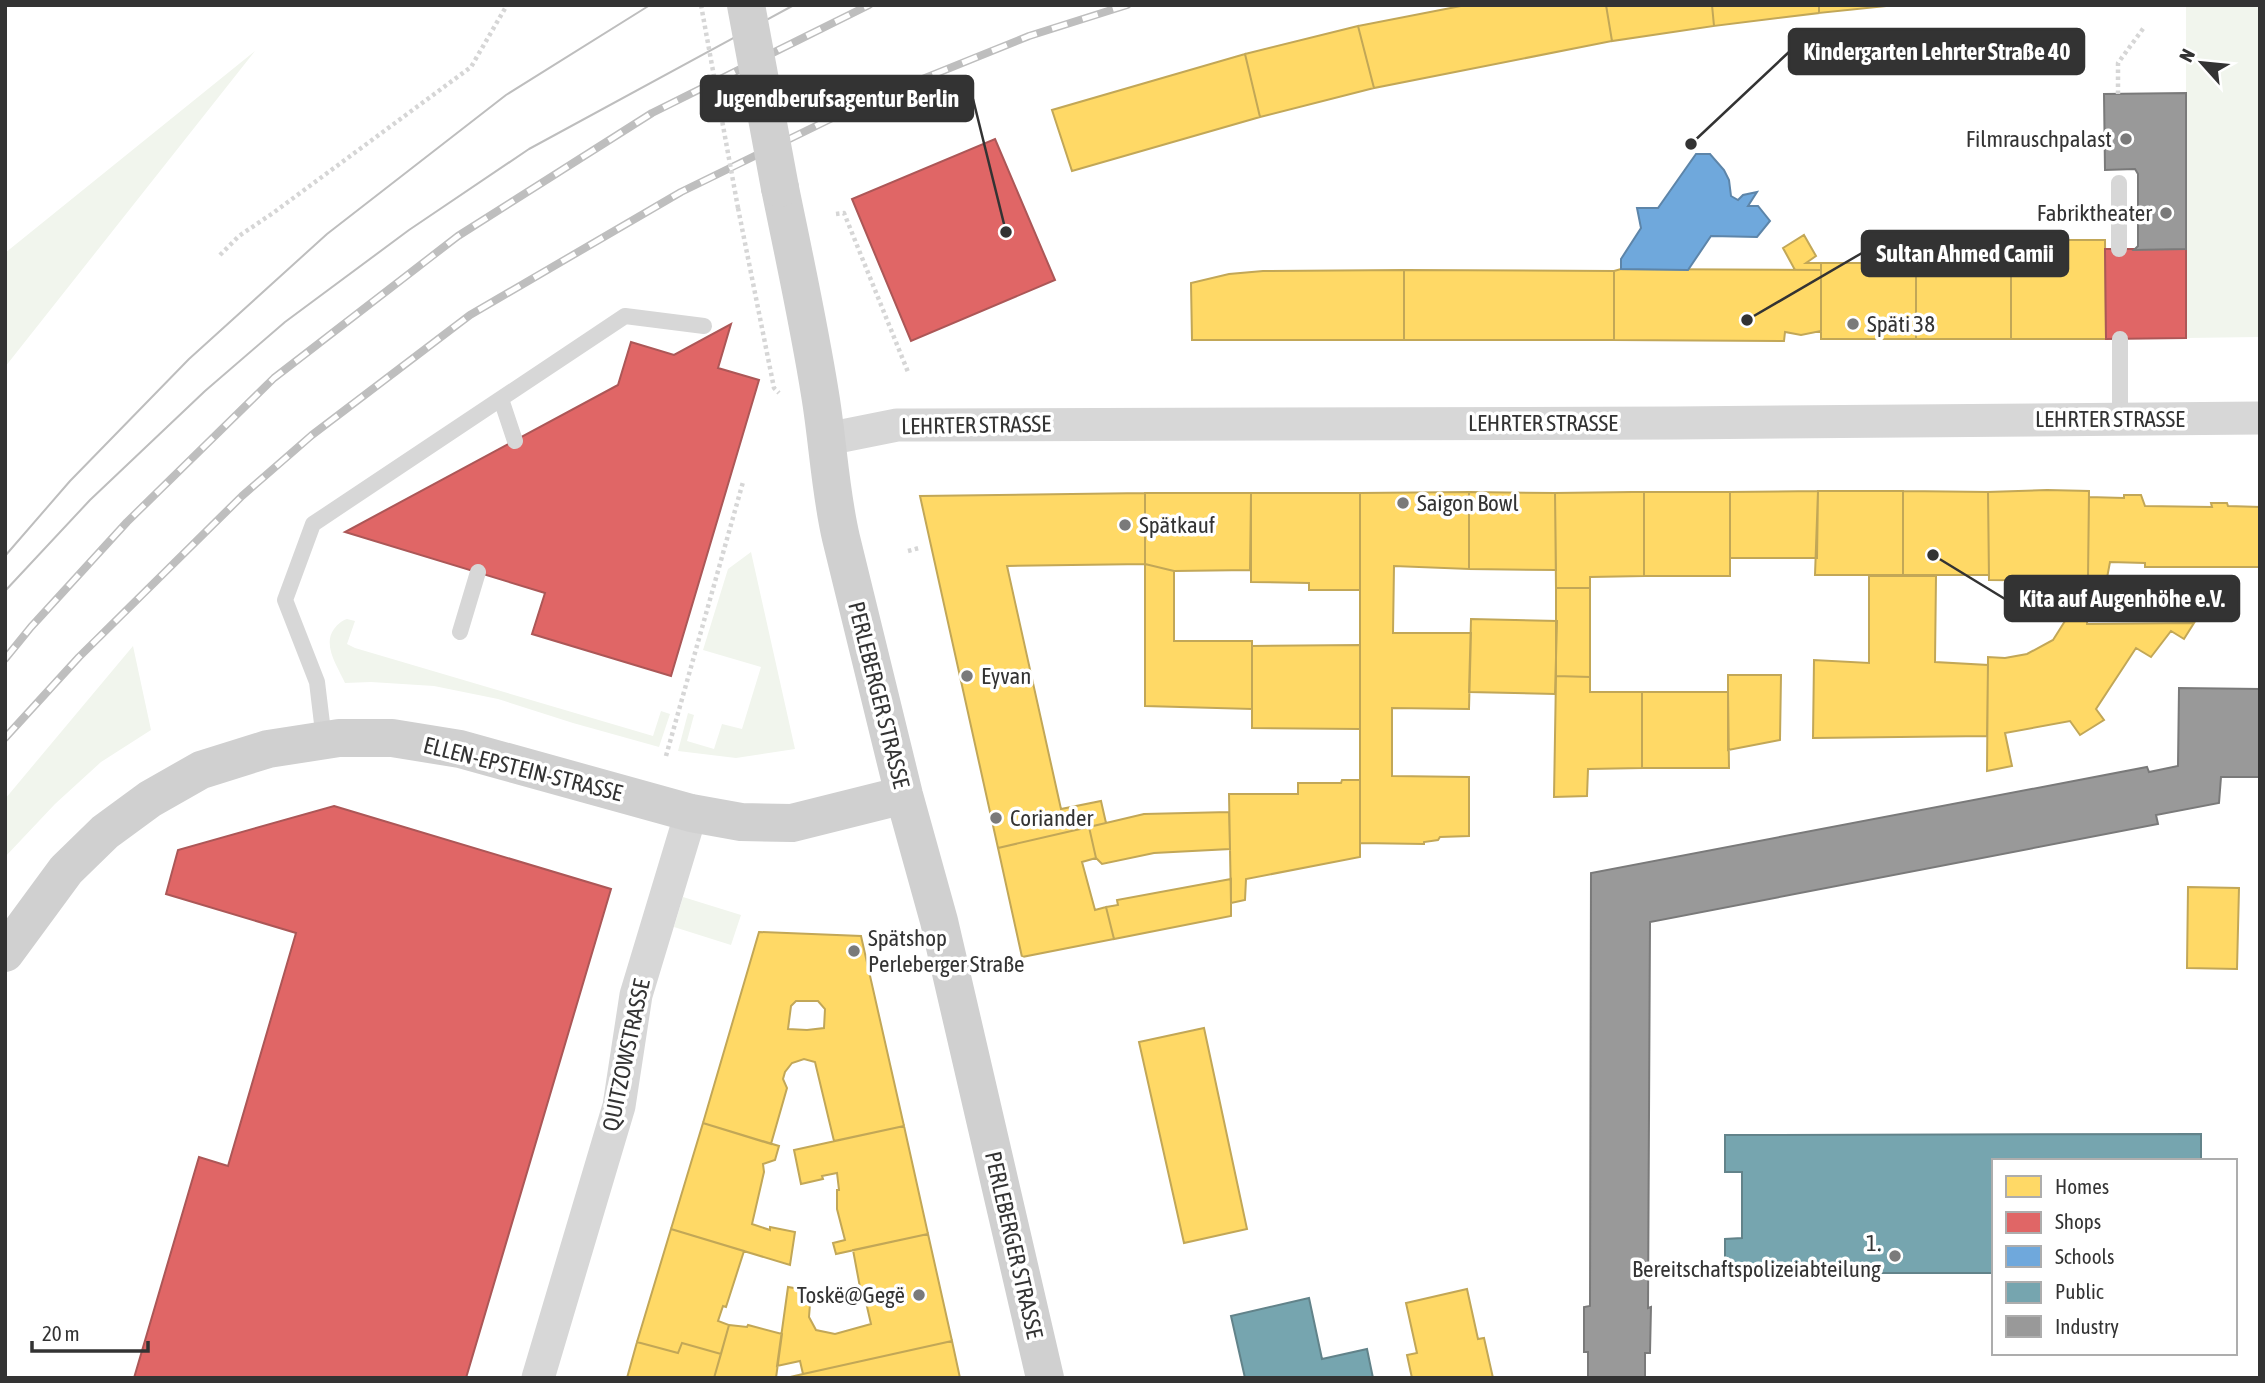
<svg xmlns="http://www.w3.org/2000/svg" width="2265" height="1383" font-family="'Asap Condensed',sans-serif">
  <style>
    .green { fill: #f1f5ed }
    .homes { fill: #ffd966; stroke: #c2a757; stroke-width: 2; fill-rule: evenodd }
    .shops { fill: #e06666; stroke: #ac5757; stroke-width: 2 }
    .schools { fill: #6fa8dc; stroke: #5d85a9; stroke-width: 2 }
    .public { fill: #76a5af; stroke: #62838a; stroke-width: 2 }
    .industry { fill: #999; stroke: #7a7a7a; stroke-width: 2 }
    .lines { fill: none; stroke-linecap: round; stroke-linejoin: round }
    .path { stroke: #d6d6d6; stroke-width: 4.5; stroke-dasharray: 3.5 3.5; stroke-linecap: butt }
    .lane { stroke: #d7d7d7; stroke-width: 16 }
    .street { stroke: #d7d7d7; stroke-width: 33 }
    .secondary { stroke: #d0d0d0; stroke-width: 38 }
    .tram { stroke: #bebebe; stroke-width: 2 }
    .rail-casing { stroke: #bebebe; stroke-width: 8 }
    .rail { stroke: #fff; stroke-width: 5; stroke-dasharray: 16; stroke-linecap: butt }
    .path-bridge { stroke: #d6d6d6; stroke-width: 4.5; stroke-dasharray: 3.5 3.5; stroke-linecap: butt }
    .secondary-bridge { stroke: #d0d0d0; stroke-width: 38 }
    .poi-dot { fill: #7a7a7a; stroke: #fff; stroke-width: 2.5 }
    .labels { text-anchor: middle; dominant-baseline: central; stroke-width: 7; stroke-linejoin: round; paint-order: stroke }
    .poi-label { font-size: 23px; fill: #333; stroke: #fff; text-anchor: start }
    .street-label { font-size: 23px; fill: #333; stroke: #fff }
    .leader { fill: none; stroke: #333; stroke-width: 2.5 }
    .callout-dot { fill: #333; stroke: #fff; stroke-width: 2.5 }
    .callout { fill: #333; stroke: #333; stroke-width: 2.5 }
    .callout-label { font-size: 24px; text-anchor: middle; font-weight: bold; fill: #fff }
  </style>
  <rect width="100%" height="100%" fill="#fff"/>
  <path class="green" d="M2186 5H2260V337L2186 338Z
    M255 51 5 367V253Z
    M751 552 795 749 736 758 678 751 688 713 694 715 687 741 714 749 722 724 742 729 761 667 703 650 728 569Z
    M347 619 355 621 347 644 355 648 653 736 661 711 670 714 659 747 573 723 498 699 434 686 371 682 345 683C338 667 322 645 334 629 338 624 341 621 347 619Z
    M133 646 151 730 101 762 55 804 5 857V799Z
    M683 897 741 915 731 945 674 927Z"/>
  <path class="homes" d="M1466 5H1606L1612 41 1374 88 1358 26Z
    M1606 5H1712L1714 26 1612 41Z
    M1712 5H1819V13L1714 26Z
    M1819 5H1896L1819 13Z
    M1358 26 1374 88 1260 117 1245 54Z
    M1245 54 1260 117 1072 171 1052 110Z
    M1885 234H1916V339H1821V263H1885Z
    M1804 235 1816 256 1806 263H1821V270H1795L1783 248Z
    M2011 240V339H1916V241Z
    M2011 240H2105L2106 339H2011Z
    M1621 269 1821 270V331L1801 335 1785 332 1784 341 1614 340V271Z
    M1404 270V340H1192L1191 283 1229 274 1263 271Z
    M1404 270 1614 271V340H1404Z
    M2047 490 2089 491 2088 577 2063 581 1989 580 1988 492Z
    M1818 491 1817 558H1730V492Z
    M1818 491H1903V575H1815Z
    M1903 491 1988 492 1989 575H1903Z
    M1469 492V569L1394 566 1393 633H1471L1469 709 1392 708V776L1469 777V836L1440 837 1438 840 1424 842V844L1360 843V493Z
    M1469 492 1555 493 1556 570 1469 569Z
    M1633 492H1644V576L1590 577V588H1556L1555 493Z
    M1644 492H1730V576H1644Z
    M1145 493V564L1007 566 1061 809 1101 801 1106 823 998 848 920 496Z
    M1145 493H1251L1250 570 1174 571 1145 564Z
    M1251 493H1360V590H1309V583L1251 582Z
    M2124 495H2141L2145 506 2212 507 2211 503H2227L2228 506 2260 507V567H2145V563L2110 562 2107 578 2088 577 2089 497 2124 498Z
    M1145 564 1174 571V641H1252V709L1145 706Z
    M1869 576H1936L1935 662 1988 665 1987 736 1813 738 1814 660 1869 663Z
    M2088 577 2087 624 2194 623 2184 639 2171 631 2151 657 2136 648 2096 709 2104 720 2080 735 2070 721 2005 733 2012 766 1987 771 1988 657 2005 658 2027 654 2053 640 2065 621 2066 591 2063 581Z
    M1556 588H1590V677L1556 676Z
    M1471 619 1557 621 1555 694 1469 692Z
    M1360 645V729L1252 728V646Z
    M1728 675H1781L1780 740 1728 750Z
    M1556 676 1590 677V692H1642V768L1588 769 1587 796 1554 797Z
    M1642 692H1728L1729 768H1642Z
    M1342 780H1360V857L1246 879 1245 900 1231 903 1229 794H1298V783H1341Z
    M1229 812 1230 849 1154 853 1102 864 1096 858 1089 827 1144 814Z
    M1089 827 1096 858 1082 862 1095 910 1106 907 1114 939 1022 957 998 848Z
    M1231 879V916L1114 939 1106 907 1118 905 1117 900Z
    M2188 887 2239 888 2237 969 2187 968Z
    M759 932 861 936 904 1126 834 1141 815 1062 804 1059 792 1063 785 1072 783 1079 787 1088 771 1144 703 1123ZM796 1001H818L825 1009 824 1028 807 1030 788 1029 791 1006Z
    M1204 1028 1247 1229 1184 1243 1139 1042Z
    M703 1123 779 1146 775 1160 763 1164 764 1172 752 1224 770 1230V1227L795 1232 790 1265 671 1229Z
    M904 1126 928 1234 836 1254 833 1243 845 1240 837 1209V1190H839L837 1173 822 1176 823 1179 801 1184 794 1150Z
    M671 1229 744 1251 726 1307 723 1306 718 1321 729 1325 721 1354 682 1343 678 1353 637 1342Z
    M928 1234 952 1341 803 1374 800 1361 777 1366 788 1287 811 1291 809 1317 816 1330 835 1334 871 1324 865 1298H862L853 1250Z
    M1467 1289 1478 1339 1484 1338 1493 1378H1412L1407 1355 1417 1353 1406 1303Z
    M729 1325 747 1327 748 1325 782 1334 776 1378H714Z
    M952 1341 960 1378H786L803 1374Z
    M637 1342 678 1353 682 1343 721 1354 714 1378H627Z"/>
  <path class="shops" d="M995 139 1055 280 911 341 852 199Z
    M2105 249H2186V338L2106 339Z
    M731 324 718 368 759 380 671 676 532 634 545 593 345 532 618 385 631 342 674 355Z
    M334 806 611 889 466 1378H134L199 1157 228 1166 296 933 166 894 178 850Z"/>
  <path class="schools" d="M1696 154H1710L1724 170 1729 180 1731 196 1738 200 1743 195 1757 192 1748 206H1758L1770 221 1757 237 1711 236 1688 270 1621 269V259L1641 228 1637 208H1658Z"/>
  <path class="public" d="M2201 1134V1161H1994V1273H1725V1239L1742 1238V1172H1725V1135Z
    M1309 1298 1322 1359 1367 1349 1373 1378H1245L1231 1316Z"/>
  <path class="industry" d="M2186 93V249L2134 250 2138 246V174L2135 169 2105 170 2104 94Z
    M2179 688 2260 689V777H2221L2219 803 2156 815 2158 824 1650 922 1648 1308 1651 1307 1650 1353H1645V1378H1588V1352H1584V1307L1590 1306 1591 873 2147 767 2149 772 2178 766Z"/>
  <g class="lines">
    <path class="path" d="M2118 94V63L2145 26
      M738 208 774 388 779 393
      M836 214 844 213 908 372
      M220 255 239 236 273 213 471 67 507 5
      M908 551 919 548
      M666 756 743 482"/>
    <path class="lane" d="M2119 183V249
      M2120 339V419
      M501 399 515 441
      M460 632 478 572
      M324 740 317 682 285 600 313 524 625 316 704 326"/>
    <path class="street" d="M827 439 897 425H913L1675 423 2260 418
      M538 1378 619 1106 636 995 691 813"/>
    <path class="secondary" d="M780 188C794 256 809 325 820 394 828 442 830 491 841 538L904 795 939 921 1045 1378
      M5 953 66 870 105 832 150 799 201 770 268 749 339 738H392L460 749 691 813 741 822 792 823 904 795"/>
    <path class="tram" d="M5 556 70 481 189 359 327 234 506 95 650 5
      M5 591 90 500 205 391 285 322 409 230 529 149 794 5"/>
    <defs>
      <path id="rail" d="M5 659 31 627 127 522 274 378 458 236 652 113 869 5
        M5 738 79 657 242 496 312 435 470 315 681 192 863 103 1029 36 1127 5"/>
    </defs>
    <use href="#rail" class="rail-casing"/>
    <use href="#rail" class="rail"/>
    <path class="path-bridge" d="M701 5 738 208"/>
    <path class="secondary-bridge" d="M746 5 780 188"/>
  </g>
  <g class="poi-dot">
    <circle cx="2126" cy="139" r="7"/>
    <circle cx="2166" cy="213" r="7"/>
    <circle cx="1853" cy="324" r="7"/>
    <circle cx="1403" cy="503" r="7"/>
    <circle cx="1125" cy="525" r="7"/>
    <circle cx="967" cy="676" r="7"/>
    <circle cx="996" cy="818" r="7"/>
    <circle cx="854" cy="951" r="7"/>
    <circle cx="1895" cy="1256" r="7"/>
    <circle cx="919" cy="1295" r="7"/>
  </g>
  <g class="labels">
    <g class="poi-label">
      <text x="2112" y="139" text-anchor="end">Filmrauschpalast</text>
      <text x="2152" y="213" text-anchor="end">Fabriktheater</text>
      <text x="1867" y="324">Späti 38</text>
      <text x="1417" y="503">Saigon Bowl</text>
      <text x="1139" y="525">Spätkauf</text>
      <text x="981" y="676">Eyvan</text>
      <text x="1010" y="818">Coriander</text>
      <text x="868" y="938">Spätshop<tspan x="868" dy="26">Perleberger Straße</tspan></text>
      <text x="1881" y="1243" text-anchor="end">1.<tspan x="1881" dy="26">Bereitschaftspolizeiabteilung</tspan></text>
      <text x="905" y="1295" text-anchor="end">Toskë@Gegë</text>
    </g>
    <g class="street-label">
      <text x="2110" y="419">LEHRTER STRASSE</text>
      <text x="1543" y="423">LEHRTER STRASSE</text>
      <text transform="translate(976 425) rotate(-1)">LEHRTER STRASSE</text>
      <text transform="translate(879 695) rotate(76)">PERLEBERGER STRASSE</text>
      <text transform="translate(523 769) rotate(14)">ELLEN-EPSTEIN-STRASSE</text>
      <text transform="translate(626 1055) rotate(-78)">QUITZOWSTRASSE</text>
      <text transform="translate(1014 1245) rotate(77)">PERLEBERGER STRASSE</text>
    </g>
  </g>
  <path class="leader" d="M1691 144L1789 52M1006 232L973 99M1747 320L1862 253M1933 555L2005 599"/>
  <g class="callout-dot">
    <circle cx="1691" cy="144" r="7"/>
    <circle cx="1006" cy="232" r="7"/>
    <circle cx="1747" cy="320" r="7"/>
    <circle cx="1933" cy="555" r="7"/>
  </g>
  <g class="callout">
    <rect x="1789" y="29" width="295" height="45" rx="7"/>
    <rect x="701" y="76" width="272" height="45" rx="7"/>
    <rect x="1862" y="231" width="206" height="45" rx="7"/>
    <rect x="2005" y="576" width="234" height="45" rx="7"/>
  </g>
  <g class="callout-label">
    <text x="1937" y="60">Kindergarten Lehrter Straße 40</text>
    <text x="837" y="107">Jugendberufsagentur Berlin</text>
    <text x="1965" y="262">Sultan Ahmed Camii</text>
    <text x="2122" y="607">Kita auf Augenhöhe e.V.</text>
  </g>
  <rect width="2265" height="1383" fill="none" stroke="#333333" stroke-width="14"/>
  <rect x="1992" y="1159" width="245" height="196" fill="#ffffff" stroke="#adadad" stroke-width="2"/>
  <rect x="2006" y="1176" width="35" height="21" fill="#ffd966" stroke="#adadad" stroke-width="2"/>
  <text x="2055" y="1194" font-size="21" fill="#333333">Homes</text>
  <rect x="2006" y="1212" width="35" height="21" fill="#e06666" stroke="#adadad" stroke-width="2"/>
  <text x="2055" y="1229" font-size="21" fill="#333333">Shops</text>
  <rect x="2006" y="1246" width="35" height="21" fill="#6fa8dc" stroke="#adadad" stroke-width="2"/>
  <text x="2055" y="1264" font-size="21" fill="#333333">Schools</text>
  <rect x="2006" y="1282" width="35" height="21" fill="#76a5af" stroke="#adadad" stroke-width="2"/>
  <text x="2055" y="1299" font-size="21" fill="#333333">Public</text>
  <rect x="2006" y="1316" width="35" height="21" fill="#999999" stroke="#adadad" stroke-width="2"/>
  <text x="2055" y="1334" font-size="21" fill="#333333">Industry</text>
  <g transform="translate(2202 63) rotate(297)" stroke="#ffffff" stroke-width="5" paint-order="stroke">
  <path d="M0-5L12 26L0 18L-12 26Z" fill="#333333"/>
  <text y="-10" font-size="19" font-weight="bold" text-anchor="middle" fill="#333333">N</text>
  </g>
  <path d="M32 1341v10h116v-10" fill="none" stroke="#333333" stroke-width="3.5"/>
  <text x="42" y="1341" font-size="21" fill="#333333" stroke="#ffffff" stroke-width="5" paint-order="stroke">20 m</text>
</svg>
